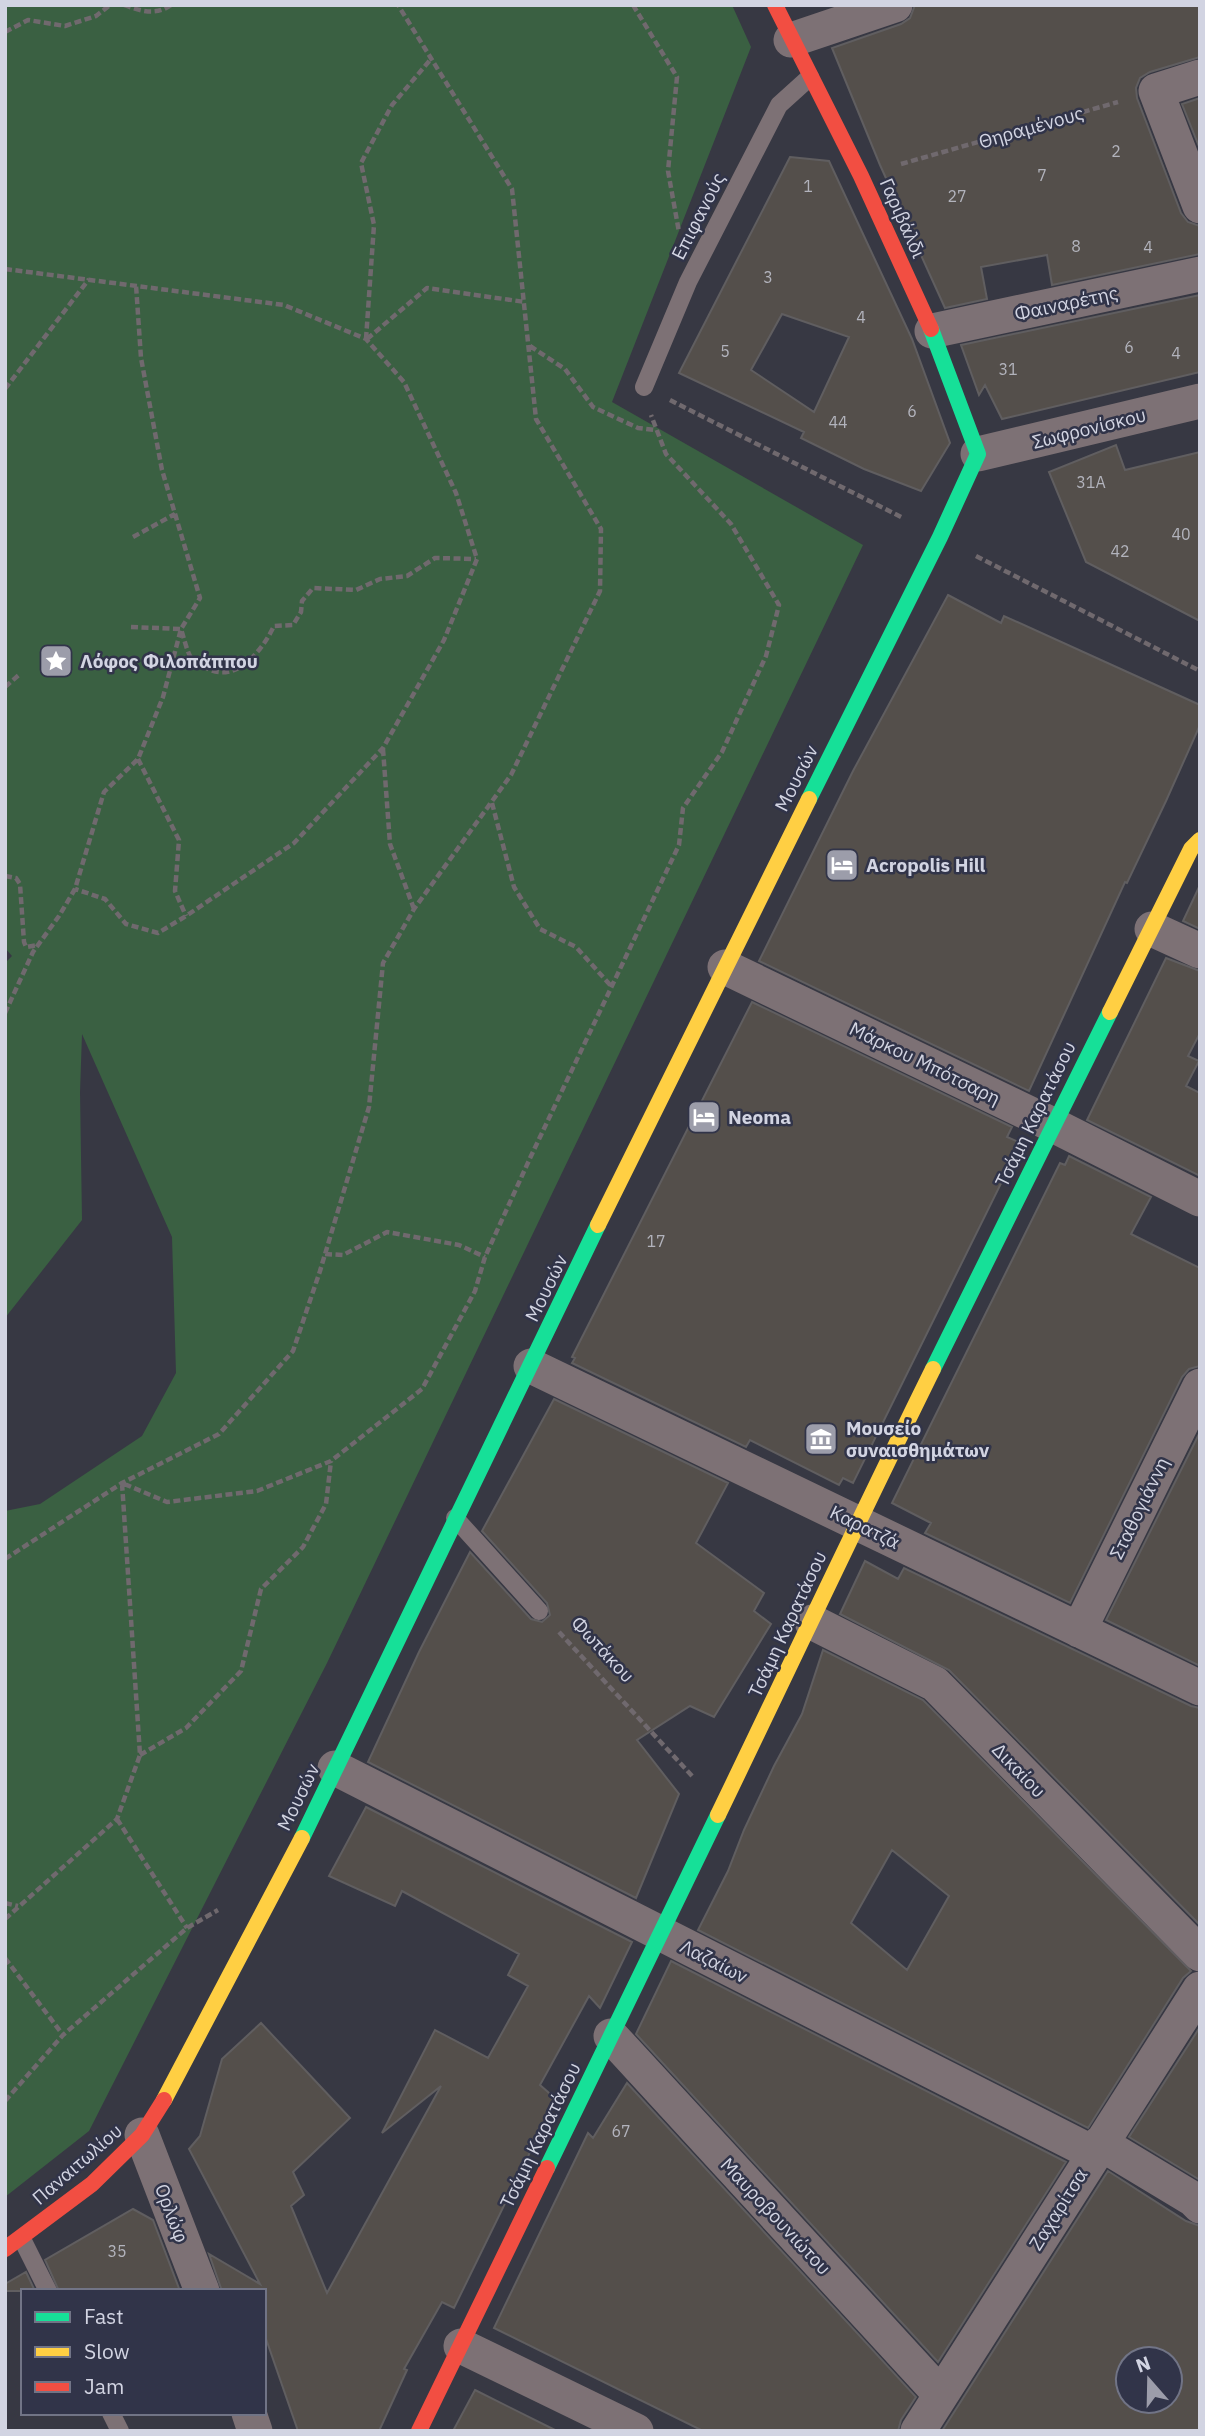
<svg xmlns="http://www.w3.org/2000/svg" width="1205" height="2436" font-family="'IBM Plex Sans',sans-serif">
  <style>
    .green { fill: #3a6042 }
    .building { fill: #544f4b; stroke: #605e60; stroke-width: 2; fill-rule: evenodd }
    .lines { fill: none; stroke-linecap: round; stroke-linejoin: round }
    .path { stroke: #70696e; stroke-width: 4.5; stroke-dasharray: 7 3.5; stroke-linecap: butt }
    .lane { stroke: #7d7175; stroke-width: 18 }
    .street { stroke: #7d7175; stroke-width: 35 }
    .fast { stroke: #16e098; stroke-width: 16 }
    .slow { stroke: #ffcf43; stroke-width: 16 }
    .jam { stroke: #f24e42; stroke-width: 16 }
    .labels { text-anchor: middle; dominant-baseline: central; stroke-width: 5; stroke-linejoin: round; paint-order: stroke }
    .number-label { font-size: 16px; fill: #b2b3bc }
    .street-label { font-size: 19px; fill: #d2d4e2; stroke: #313449 }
    .poi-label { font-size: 19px; font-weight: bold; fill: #d2d4e2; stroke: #313449; text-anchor: start }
  </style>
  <rect width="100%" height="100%" fill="#373843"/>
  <path class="green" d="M5 5H732L751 47 612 402 863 545 327 1663 89 2131 5 2197V1511L40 1504 142 1436 176 1373 172 1237 82 1034 80 1092 82 1220 5 1318V963L12 956 5 948Z"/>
  <path class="building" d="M915 5H1200V57L1150 72 1140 78 1136 88 1137 98 1181 213 1188 222 1200 226V254L1052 285 1047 255 981 267 987 299 945 308 880 165 832 48 901 24 910 18Z
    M1200 98V149L1182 104Z
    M790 157 829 161 912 339 950 443 921 491 864 469 801 438 804 432 679 373ZM782 314 849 337 814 412 751 370Z
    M1200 295V372L1002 419 985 385 979 395 961 345Z
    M1116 445 1125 470 1200 452V621L1086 562 1049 472Z
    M948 595 1001 623 1004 616 1200 705V725L1166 801 1127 883 1125 882 1029 1091 759 961 853 771Z
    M1200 885V929L1183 921Z
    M1166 958 1200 971V1033L1188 1056 1199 1061 1186 1086 1200 1093V1176L1087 1120Z
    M752 1002 1012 1127 1007 1137 1021 1143 853 1483 843 1478 839 1485 750 1440 746 1447 572 1363 575 1358 572 1357Z
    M1069 1156 1151 1197 1131 1234 1200 1268V1366L1189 1369 1182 1377 1070 1603 925 1533 931 1523 892 1503 1060 1163 1065 1165Z
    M554 1399 728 1483 696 1543 764 1593 754 1611 771 1624 714 1717 690 1706 637 1740 679 1794 636 1898 368 1762 419 1652 470 1552 531 1619 542 1622 550 1615 547 1603 482 1531Z
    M1200 1432V1666L1106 1620Z
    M865 1561 898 1579 904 1568 1191 1706 1200 1708V1925L949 1670 840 1614Z
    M823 1650 923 1700 1191 1971 1183 1978 1088 2128 698 1930 728 1871 744 1830 774 1766 802 1714ZM892 1850 949 1896 907 1970 851 1923Z
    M366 1807 632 1942 600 2008 589 1996 540 2085 556 2099 454 2308 442 2302 404 2369 407 2370 379 2431H298L264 2333V2291H222L209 2254 260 2284 189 2149 200 2136 222 2059 261 2023 350 2118 293 2172 304 2195 291 2206 327 2293 441 2086 382 2133 435 2030 488 2058 528 1986 508 1975 519 1954 402 1891 395 1906 329 1876Z
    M671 1961 1066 2162 938 2362 636 2034Z
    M1200 2027V2180L1129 2137Z
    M627 2083 916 2397 901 2420 898 2431H703L494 2328 588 2133 593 2138Z
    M1108 2171 1186 2221 1200 2226V2431H942ZM1128 2359H1170V2401H1128Z
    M133 2209 153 2220 180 2291H59L45 2260Z
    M26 2272 35 2291H5V2284Z
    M475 2390 557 2431H453Z"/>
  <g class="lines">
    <path class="path" d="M124 5C140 11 156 16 171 5
      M633 5 677 77 668 171 679 232
      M5 32 28 20 65 26 96 16 110 5
      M901 164 1118 102
      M5 269 284 305 366 339 404 382 456 493 477 559 444 640 383 748 294 843 186 916 158 933 126 924 105 899 75 889
      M366 339 374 225 361 163 392 105 431 59
      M367 339 427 288 525 302
      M530 346 565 369 593 407 638 428 655 430
      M5 389 89 279
      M670 400 903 518
      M133 537 175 514
      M976 556 1200 671
      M131 627 181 629C184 638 186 648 190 656 193 660 198 663 203 666 234 687 262 651 274 626L293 625 301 612 302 601 313 588 356 590 380 579 407 576 435 558 476 559
      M5 687 20 674
      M383 749 390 844 414 909
      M138 759 179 840 175 891 186 916
      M492 803 514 887 540 929 576 947 612 987
      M5 876 16 878 20 884 24 942 26 947 38 945
      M5 1013 33 952 59 916 75 889 104 792 138 759 163 697 181 629 200 598 162 470 141 358 136 285
      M325 1254 343 1255 387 1232 459 1245 485 1257
      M5 1559 122 1483 219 1434 293 1351 320 1271 369 1107 383 963 414 909 511 775 600 591 601 529 536 419 512 189 398 5
      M559 1632 693 1777
      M140 1755 186 1728 241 1671 261 1589 303 1547 326 1504 331 1461
      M117 1819 187 1928
      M5 1903 18 1906
      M5 1919 117 1819 140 1755 122 1483 167 1502 257 1491 331 1461 422 1389 475 1291 485 1257 531 1156 679 845 683 808 722 752 766 656 779 605 731 524 666 454 651 415
      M5 1958 63 2035
      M5 2101 63 2035 187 1928 218 1910"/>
    <path class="lane" d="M644 387 688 282 779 105 810 77
      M455 1518 539 1611
      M22 2239 48 2291
      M111 2413 120 2431"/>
    <path class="street" d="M791 40 895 5
      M1200 77 1156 91 1200 206
      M932 331 1200 274
      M978 454 1200 401
      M1152 929 1200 951
      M725 967 1053 1125 1200 1199
      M531 1366 1200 1688
      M812 1622 935 1684 1200 1954
      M1079 1630 1200 1386
      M335 1768 1093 2153
      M611 2036 941 2395
      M142 2135 202 2291
      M1100 2143 1193 2199 1200 2206
      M461 2346 636 2431
      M249 2413 255 2431
      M918 2431 1200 1989"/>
    <path class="fast" d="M809 799 940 537 978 454 931 329
      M933 1369 1110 1012
      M302 1838 598 1225
      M547 2168 718 1815"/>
    <path class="slow" d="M1110 1012 1191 849 1200 840
      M598 1225 809 799
      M718 1815C790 1666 860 1517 933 1369
      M164 2100 302 1838"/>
    <path class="jam" d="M775 5 861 176 931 329
      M5 2249 92 2184 142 2135 164 2100
      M419 2431 547 2168"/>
  </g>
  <defs>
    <symbol id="sight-square" viewBox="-11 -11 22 22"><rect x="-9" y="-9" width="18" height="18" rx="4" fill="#9c9daa" stroke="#313449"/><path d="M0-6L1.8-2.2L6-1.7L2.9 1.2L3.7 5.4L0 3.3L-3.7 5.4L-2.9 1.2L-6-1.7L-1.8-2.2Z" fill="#fff"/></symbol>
    <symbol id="hotel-square" viewBox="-11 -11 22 22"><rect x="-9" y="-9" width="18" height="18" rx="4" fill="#9c9daa" stroke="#313449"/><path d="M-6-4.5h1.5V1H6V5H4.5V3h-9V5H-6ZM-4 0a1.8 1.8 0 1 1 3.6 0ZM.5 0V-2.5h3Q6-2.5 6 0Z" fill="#fff"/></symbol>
    <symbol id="museum-square" viewBox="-11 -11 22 22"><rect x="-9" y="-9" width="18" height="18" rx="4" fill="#9c9daa" stroke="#313449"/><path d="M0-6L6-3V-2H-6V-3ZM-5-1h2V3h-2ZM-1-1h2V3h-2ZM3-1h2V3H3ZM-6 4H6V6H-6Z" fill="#fff"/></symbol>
  </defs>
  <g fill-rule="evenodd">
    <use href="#sight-square" x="37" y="642" width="38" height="38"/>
    <use href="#hotel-square" x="823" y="846" width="38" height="38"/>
    <use href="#hotel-square" x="685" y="1098" width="38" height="38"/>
    <use href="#museum-square" x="802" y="1420" width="38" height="38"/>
  </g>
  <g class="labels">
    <g class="number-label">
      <text x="1116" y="151">2</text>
      <text x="1042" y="175">7</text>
      <text x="808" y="186">1</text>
      <text x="957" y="196">27</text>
      <text x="1076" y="246">8</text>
      <text x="1148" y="247">4</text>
      <text x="768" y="277">3</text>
      <text x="861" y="317">4</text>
      <text x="1129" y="347">6</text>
      <text x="725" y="351">5</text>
      <text x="1176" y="353">4</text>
      <text x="1008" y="369">31</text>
      <text x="912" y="411">6</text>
      <text x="838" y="422">44</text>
      <text x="1091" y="482">31A</text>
      <text x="1181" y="534">40</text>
      <text x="1120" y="551">42</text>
      <text x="656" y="1241">17</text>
      <text x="621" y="2131">67</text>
      <text x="117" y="2251">35</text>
    </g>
    <g class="street-label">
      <text transform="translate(1031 127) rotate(-16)">Θηραμένους</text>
      <text transform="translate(698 216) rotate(-63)">Επιφανούς</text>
      <text transform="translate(903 218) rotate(66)">Γαριβάλδι</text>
      <text transform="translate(1066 303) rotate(-12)">Φαιναρέτης</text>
      <text transform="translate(1089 428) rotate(-14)">Σωφρονίσκου</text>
      <text transform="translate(796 778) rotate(-63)">Μουσών</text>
      <text transform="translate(925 1063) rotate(26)">Μάρκου Μπότσαρη</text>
      <text transform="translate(1035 1114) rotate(-64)">Τσάμη Καρατάσου</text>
      <text transform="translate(546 1288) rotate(-64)">Μουσών</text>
      <text transform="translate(1139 1508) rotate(-64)">Σταθογιάννη</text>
      <text transform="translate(865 1527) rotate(26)">Καρατζά</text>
      <text transform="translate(787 1624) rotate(-65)">Τσάμη Καρατάσου</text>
      <text transform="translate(603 1649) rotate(47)">Φωτάκου</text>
      <text transform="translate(1019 1770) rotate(46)">Δικαίου</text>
      <text transform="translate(298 1797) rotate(-64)">Μουσών</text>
      <text transform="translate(714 1961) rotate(27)">Λαζαίων</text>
      <text transform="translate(540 2135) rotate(-64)">Τσάμη Καρατάσου</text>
      <text transform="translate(77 2164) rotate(-41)">Παναιτωλίου</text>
      <text transform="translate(1058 2209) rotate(-58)">Ζαχαρίτσα</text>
      <text transform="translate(172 2213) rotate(69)">Ορλώφ</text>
      <text transform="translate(776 2216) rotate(47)">Μαυροβουνιώτου</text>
    </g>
    <g class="poi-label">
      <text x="80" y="661">Λόφος Φιλοπάππου</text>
      <text x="866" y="865">Acropolis Hill</text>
      <text x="728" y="1117">Neoma</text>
      <text x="846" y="1428">Μουσείο<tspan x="846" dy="22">συναισθημάτων</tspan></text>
    </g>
  </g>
  <rect width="1205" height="2436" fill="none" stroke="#d2d4e2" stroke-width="14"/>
  <rect x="21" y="2289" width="245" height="126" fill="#313449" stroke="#717486" stroke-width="2"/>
  <rect x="35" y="2312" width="35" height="10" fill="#16e098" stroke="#717486" stroke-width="2"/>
  <text x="84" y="2324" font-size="21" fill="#d2d4e2">Fast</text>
  <rect x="35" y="2347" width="35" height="10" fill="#ffcf43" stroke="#717486" stroke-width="2"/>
  <text x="84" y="2359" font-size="21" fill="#d2d4e2">Slow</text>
  <rect x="35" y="2382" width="35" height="10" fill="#f24e42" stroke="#717486" stroke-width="2"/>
  <text x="84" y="2394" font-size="21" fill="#d2d4e2">Jam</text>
  <g transform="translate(1149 2380) rotate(340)"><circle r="33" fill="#313449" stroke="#717486" stroke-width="2"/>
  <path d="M0-5L12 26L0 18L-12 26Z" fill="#9c9daa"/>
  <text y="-10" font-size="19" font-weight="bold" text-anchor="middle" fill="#d2d4e2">N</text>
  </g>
</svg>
